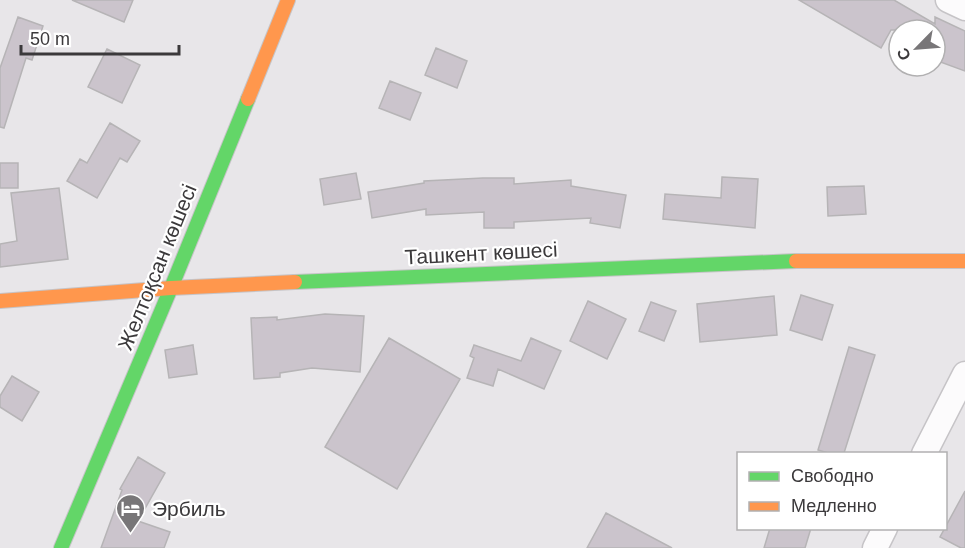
<svg xmlns="http://www.w3.org/2000/svg" width="965" height="548" font-family="Helvetica,sans-serif">
  <style>
    .building { fill: #cbc4cc; stroke: #b6b4b6; stroke-width: 1.5 }
    .lines { fill: none; stroke-linecap: round; stroke-linejoin: round }
    .street-casing { stroke: #c6c4c7; stroke-width: 27 }
    .fast-casing { stroke: #c6c4c7; stroke-width: 16 }
    .slow-casing { stroke: #c6c4c7; stroke-width: 16 }
    .street { stroke: #fcfbfc; stroke-width: 24 }
    .fast { stroke: #63d668; stroke-width: 14 }
    .slow { stroke: #ff974d; stroke-width: 14 }
    .labels { text-anchor: middle; dominant-baseline: central; stroke-width: 4.5; stroke-linejoin: round; paint-order: stroke }
    .street-label { font-size: 21px; fill: #3b393b; stroke: #fff }
    .poi-label { font-size: 21px; fill: #3b393b; stroke: #fff; text-anchor: start }
  </style>
  <rect width="100%" height="100%" fill="#e8e6e9"/>
  <path class="building" d="M72 0H133L124 22Z
    M799 0H894L935 24V17L965 31V71L935 60V30H891L881 48Z
    M18 17 43 26 32 60 26 58 4 128 0 127V68Z
    M436 48 467 61 457 88 425 75Z
    M107 49 140 65 122 103 88 87Z
    M390 81 421 93 410 120 379 108Z
    M110 123 140 141 127 162 120 158 97 198 67 181 80 159 87 163Z
    M0 163H18V188H0Z
    M356 173 361 199 324 205 320 179Z
    M722 177 758 179 755 228 663 219 665 194 721 198Z
    M483 178H514V184L571 180V186L626 195 620 228 590 223 591 218 514 222V228H484V212L426 215V209L372 218 368 192 424 183V181Z
    M864 186 866 214 828 216 827 187Z
    M59 188 68 259 0 267V244L17 241 11 193Z
    M801 295 833 305 822 340 790 330Z
    M774 296 777 335 700 342 697 304Z
    M588 301 626 319 607 359 570 341Z
    M651 302 676 311 664 341 639 331Z
    M325 314 364 316 360 372 312 368 280 373V377L254 379 251 318 277 317V320Z
    M389 338 460 379 397 489 325 447Z
    M531 338 561 351 544 389 498 369 493 386 467 378 474 358 470 356 474 345 521 361Z
    M193 345 197 374 169 378 165 350Z
    M849 347 875 355 844 453H828L818 450Z
    M12 376 39 392 22 421 0 407V396Z
    M138 457 165 473 138 521 170 532 164 548H101L122 490 120 489Z
    M965 491V548H961L940 537Z
    M606 513 672 548H587Z
    M770 528H811L805 548H764Z"/>
  <g class="lines">
    <defs>
      <path id="street" d="M948 0 965 8
        M924 454 965 374
        M875 548 885 528"/>
      <path id="fast" d="M295 282 796 261
        M61 548 171 288 248 99"/>
      <path id="slow" d="M248 99 288 0
        M796 261H965
        M0 301 171 288 295 282"/>
    </defs>
    <use href="#street" class="street-casing"/>
    <use href="#fast" class="fast-casing"/>
    <use href="#slow" class="slow-casing"/>
    <use href="#street" class="street"/>
    <use href="#fast" class="fast"/>
    <use href="#slow" class="slow"/>
  </g>
  <defs>
    <symbol id="hotel-pin" viewBox="-11 -11 22 30"><path d="M0 17L-7.5 6A9.5 9.5 0 1 1 7.5 6Z" fill="#787678" stroke="#fff"/><path d="M-6-4.5h1.5V1H6V5H4.5V3h-9V5H-6ZM-4 0a1.8 1.8 0 1 1 3.6 0ZM.5 0V-2.5h3Q6-2.5 6 0Z" fill="#fff"/></symbol>
  </defs>
  <g fill-rule="evenodd">
    <use href="#hotel-pin" x="114" y="492" width="33" height="45"/>
  </g>
  <g class="labels">
    <g class="street-label">
      <text transform="translate(481 253) rotate(-3)">Ташкент көшесі</text>
      <text transform="translate(157 267) rotate(-68)">Желтоқсан көшесі</text>
    </g>
    <g class="poi-label">
      <text x="152" y="508">Эрбиль</text>
    </g>
  </g>
  <rect x="737" y="452" width="210" height="78" fill="#ffffff" stroke="#b1b0b1" stroke-width="1.5"/>
  <rect x="749" y="472" width="30" height="9" fill="#63d668" stroke="#b1b0b1" stroke-width="1.5"/>
  <text x="791" y="482" font-size="18" fill="#3b393b">Свободно</text>
  <rect x="749" y="502" width="30" height="9" fill="#ff974d" stroke="#b1b0b1" stroke-width="1.5"/>
  <text x="791" y="512" font-size="18" fill="#3b393b">Медленно</text>
  <g transform="translate(917 48) rotate(245)"><circle r="28" fill="#ffffff" stroke="#b1b0b1" stroke-width="1.5"/>
  <path d="M0-4.5L10 22L0 15L-10 22Z" fill="#787678"/>
  <text y="-9" font-size="16" font-weight="bold" text-anchor="middle" fill="#3b393b">С</text>
  </g>
  <path d="M21 45v9h158v-9" fill="none" stroke="#3b393b" stroke-width="3"/>
  <text x="30" y="45" font-size="18" fill="#3b393b" stroke="#ffffff" stroke-width="4.5" paint-order="stroke">50 m</text>
</svg>
